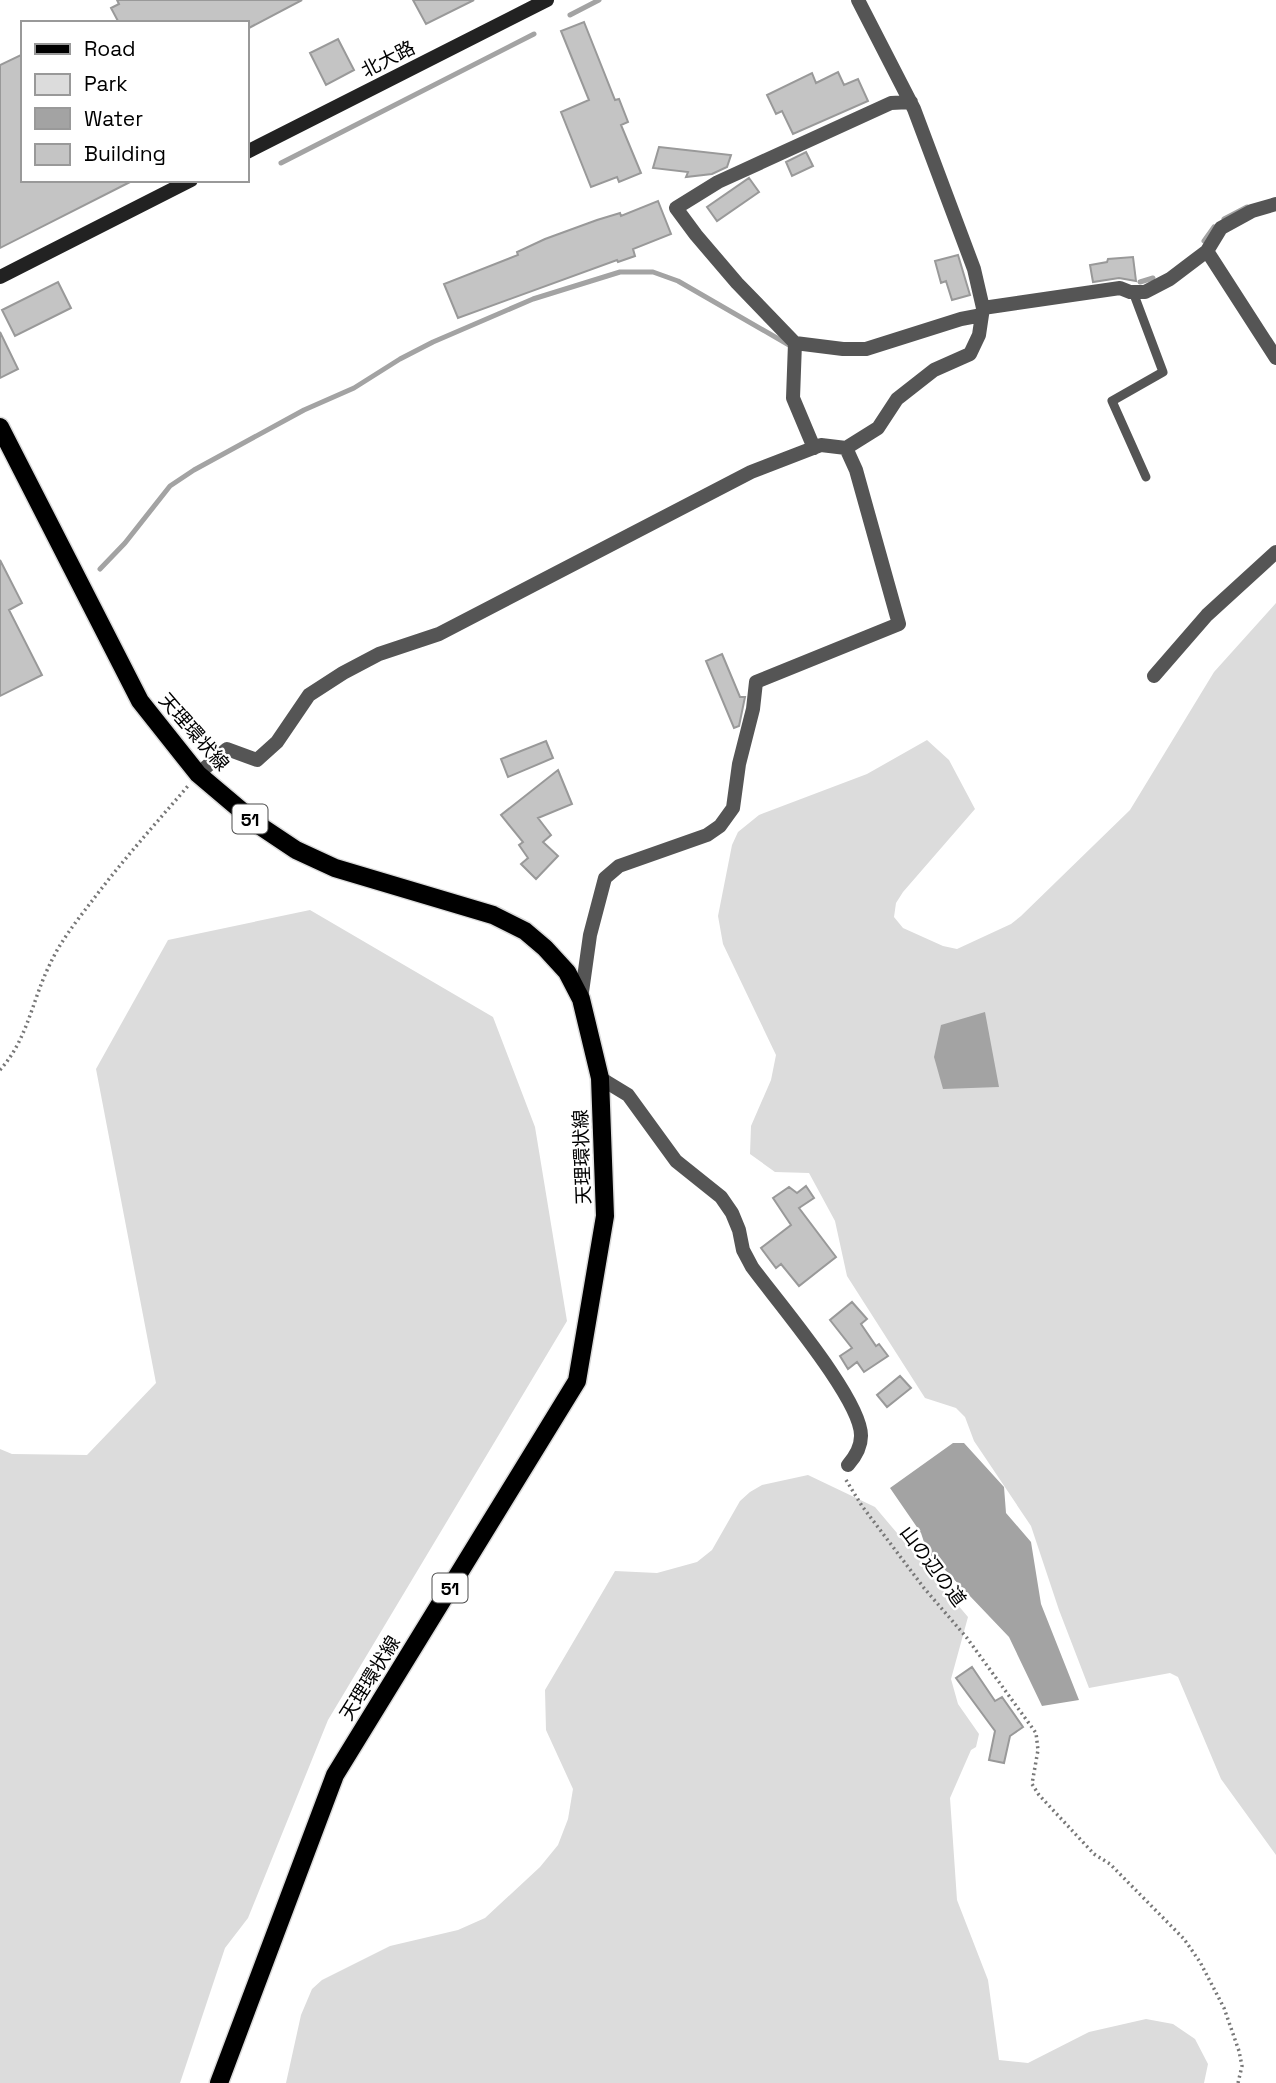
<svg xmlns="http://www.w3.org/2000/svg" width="1276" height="2083" font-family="'Space Grotesk','Noto Sans JP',sans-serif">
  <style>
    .green { fill: #dcdcdc }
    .water { fill: #a3a3a3 }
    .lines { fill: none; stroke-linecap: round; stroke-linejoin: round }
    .stream { stroke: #a3a3a3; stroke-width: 5 }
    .building { fill: #c4c4c4; stroke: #999; stroke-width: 2 }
    .primary-casing { stroke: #dbdbdb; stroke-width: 21 }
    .path { stroke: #777; stroke-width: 3.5; stroke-dasharray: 2 3.5; stroke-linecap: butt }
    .lane { stroke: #555; stroke-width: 9 }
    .street { stroke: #555; stroke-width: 14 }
    .secondary { stroke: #222; stroke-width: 14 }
    .primary { stroke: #000; stroke-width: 18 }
    .labels { text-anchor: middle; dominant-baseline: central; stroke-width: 5; stroke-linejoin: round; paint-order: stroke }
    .shield { fill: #fff; stroke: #4c4c4c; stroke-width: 2 }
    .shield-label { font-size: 18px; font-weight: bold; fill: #000 }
    .street-label { font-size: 19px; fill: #000; stroke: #fff }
  </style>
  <rect width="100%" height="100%" fill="#fff"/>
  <path class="green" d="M1276 603V1855L1221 1779 1178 1677 1170 1673 1089 1688 1059 1610 1031 1526 974 1441 965 1417 956 1408 925 1398 847 1276 835 1221 809 1173 775 1172 750 1154 751 1126 771 1080 776 1055 723 944 718 916 732 845 738 832 759 815 867 774 927 740 949 760 975 809 903 892 896 903 894 917 903 928 943 946 957 949 1011 924 1021 916 1130 810 1214 672Z
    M310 910 493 1017 535 1127 567 1321 328 1720 248 1918 225 1948 180 2083H0V1449L12 1454 87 1455 156 1383 96 1069 168 940Z
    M808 1475 875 1507 968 1617 951 1679 958 1704 979 1734 976 1747 971 1750 950 1798 957 1900 988 1980 999 2060 1028 2063 1089 2032 1146 2019 1173 2024 1195 2039 1208 2064 1204 2083H286L301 2015 312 1989 322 1980 390 1946 458 1930 485 1918 540 1867 558 1845 568 1819 573 1789 546 1730 545 1690 615 1571 657 1573 697 1562 712 1550 740 1501 750 1492 762 1485Z"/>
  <path class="water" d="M985 1012 999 1087 943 1089 934 1057 941 1025Z
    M953 1443H964L1004 1487 1006 1513 1031 1542 1041 1604 1079 1700 1042 1706 1009 1637 927 1551 921 1533 890 1488Z"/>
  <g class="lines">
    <path class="stream" d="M570 15 599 0
      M281 163 534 34
      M1224 219 1247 207
      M1204 241 1214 227
      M1140 282 1153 278
      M100 569 125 543 170 486 194 470 304 410 354 388 400 359 433 342 533 299 620 272H653L678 281 789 345"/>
  </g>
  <path class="building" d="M117 0H302L247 29V23H119L111 8 119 4Z
    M413 0H474L426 24Z
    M584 22 615 100 619 99 628 122 621 125 641 173 619 182 617 177 591 187 561 112 589 100 561 31Z
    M338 39 354 70 326 85 310 53Z
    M23 54V180H134L0 248V65Z
    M838 72 844 85 858 79 868 101 793 134 782 111 776 114 767 95 812 73 816 83Z
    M659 147 731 155 727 167 712 174 686 177 688 172 653 168Z
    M806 152 813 166 792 176 786 162Z
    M749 178 759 192 717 221 707 207Z
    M658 201 671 234 633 249 635 256 618 262 617 260 458 318 444 284 518 255 517 252 545 239 597 220 620 213 621 216Z
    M958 255 970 295 952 300 946 281 941 283 935 261Z
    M1133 257 1136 281 1119 278 1093 282 1090 265 1107 262 1108 259Z
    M58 282 71 308 15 336 2 310Z
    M0 332 18 369 0 378Z
    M0 560 22 603 9 610 42 675 0 696Z
    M722 654 740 697H745L739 726 734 728 706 661Z
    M546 741 553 758 508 777 501 759Z
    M558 770 572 804 538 818 551 835 543 842 558 856 536 879 521 864 528 858 519 845 523 842 501 815Z
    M806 1186 814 1198 799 1208 836 1257 799 1286 781 1264 776 1268 761 1248 791 1225 773 1198 789 1187 797 1193Z
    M852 1302 867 1319 861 1324 876 1346 879 1344 888 1356 864 1372 857 1362 848 1369 840 1356 852 1348 830 1320Z
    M900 1376 911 1388 887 1407 877 1395Z
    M972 1667 995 1701 1002 1697 1023 1727 1010 1736 1004 1763 989 1760 995 1731 956 1678Z"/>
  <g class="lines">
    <defs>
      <path id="primary" d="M0 427 140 701 198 774 257 824 296 850 335 868 493 915 525 931 545 948 567 972 581 999 600 1078 605 1216 577 1381 335 1775 219 2083"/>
    </defs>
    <use href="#primary" class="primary-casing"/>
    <path class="path" d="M0 1070C28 1039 32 1000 50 964 61 940 79 918 95 897 124 859 156 823 188 786
      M846 1480 862 1506 924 1588 967 1638 1036 1733 1038 1750 1032 1784 1039 1795 1094 1854 1110 1864 1184 1939 1200 1962 1224 2008 1239 2051 1242 2066 1238 2083"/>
    <path class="lane" d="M1133 292 1163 372 1112 401 1146 477"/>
    <path class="street" d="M911 102 891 103 718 182 676 208 696 235 737 283 795 343 843 349H866L961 319 982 315
      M1207 251 1276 358
      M983 308 1120 288 1130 292H1145L1170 279 1207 251 1221 228 1252 211 1276 204
      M795 343 793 398 814 448
      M1154 676 1207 615 1276 552
      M198 774 227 749 257 760 277 742 309 695 343 673 379 654 439 634 751 472 821 445 846 448 878 428 897 399 934 370 970 354 979 335 983 308 974 269 914 109 858 0
      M581 999 590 935 605 878 619 866 707 835 720 826 733 808 739 764 753 709 756 682 899 624 856 470 846 448
      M600 1078 628 1095 676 1161 721 1197 732 1213 739 1230 743 1250 752 1267C776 1300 862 1400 861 1436 861 1447 855 1457 848 1465"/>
    <path class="secondary" d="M247 152 547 0
      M0 277 191 180"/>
    <use href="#primary" class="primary"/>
  </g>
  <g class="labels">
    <g class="shield">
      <rect x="232.5" y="804.5" width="35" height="29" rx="5"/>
      <rect x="432.5" y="1573.5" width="35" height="29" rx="5"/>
    </g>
    <g class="shield-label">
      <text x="250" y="819">51</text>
      <text x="450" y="1588">51</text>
    </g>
    <g class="street-label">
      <text transform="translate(388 59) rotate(-27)">北大路</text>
      <text transform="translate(194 732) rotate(49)">天理環状線</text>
      <text transform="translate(582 1157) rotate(-92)">天理環状線</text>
      <text transform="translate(933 1566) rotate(53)">山の辺の道</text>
      <text transform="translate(370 1678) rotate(-58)">天理環状線</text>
    </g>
  </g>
  <rect x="21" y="21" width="228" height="161" fill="#ffffff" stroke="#999999" stroke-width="2"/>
  <rect x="35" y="44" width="35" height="10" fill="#000000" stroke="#999999" stroke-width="2"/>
  <text x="84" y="56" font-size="21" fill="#000000">Road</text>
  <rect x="35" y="74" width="35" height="21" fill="#dcdcdc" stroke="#999999" stroke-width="2"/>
  <text x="84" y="91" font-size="21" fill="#000000">Park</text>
  <rect x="35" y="108" width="35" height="21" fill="#a3a3a3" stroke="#999999" stroke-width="2"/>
  <text x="84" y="126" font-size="21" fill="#000000">Water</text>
  <rect x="35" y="144" width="35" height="21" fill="#c4c4c4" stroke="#999999" stroke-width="2"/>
  <text x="84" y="161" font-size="21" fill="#000000">Building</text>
</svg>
